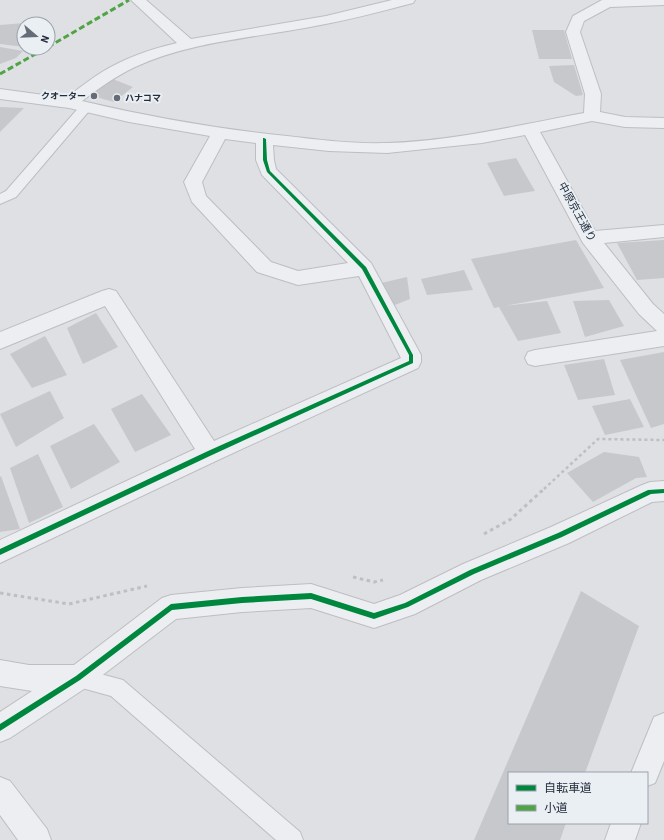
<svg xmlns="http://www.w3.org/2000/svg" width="664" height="840" font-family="'Source Sans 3','Noto Sans JP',sans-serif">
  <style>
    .building { fill: #c6c8cb }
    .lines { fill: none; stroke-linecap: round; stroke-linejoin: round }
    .service-casing { stroke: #bcbec1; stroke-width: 2 }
    .minor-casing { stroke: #bcbec1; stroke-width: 2 }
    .path-far1 { stroke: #bdbfc4; stroke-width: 2.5; stroke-dasharray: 3 3; stroke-linecap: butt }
    .path { stroke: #bdbfc4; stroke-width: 3; stroke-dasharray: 3.5 3.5; stroke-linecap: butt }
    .service { fill: #edeef1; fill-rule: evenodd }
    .minor { fill: #edeef1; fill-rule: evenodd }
    .quiet { stroke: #50a446; stroke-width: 3; stroke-dasharray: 6 3; stroke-linecap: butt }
    .cycleway-casing { stroke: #eaeff4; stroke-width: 3 }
    .cycleway { fill: #00873e; fill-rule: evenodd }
    .poi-dot { fill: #666c77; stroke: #eaeff4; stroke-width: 1.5 }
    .labels { text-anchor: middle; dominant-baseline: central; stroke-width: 4; stroke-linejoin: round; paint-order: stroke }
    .far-poi-label { font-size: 9px; font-weight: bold; fill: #252e3d; stroke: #eaeff4; text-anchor: end }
    .street-label { font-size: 11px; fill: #252e3d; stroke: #eaeff4 }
  </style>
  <rect width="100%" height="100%" fill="#dee0e3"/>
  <path class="building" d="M24 23V47L0 44V25Z
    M532 30H564L572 59H539Z
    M0 47 23 51 16 58 0 64Z
    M574 65 583 95 576 96 554 82 549 66Z
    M110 78 133 87 114 102 89 95Z
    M0 107 24 108 0 132Z
    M516 158 535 191 504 196 487 163Z
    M576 240 604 288 504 306 547 301 561 333 518 341 499 307 494 308 471 259Z
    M664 240V278L637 280 617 243Z
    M464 270 473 290 427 295 421 279Z
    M407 277 410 299 390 307 381 283Z
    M609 300 624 326 585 337 573 301Z
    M96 313 118 347 83 364 67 328Z
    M45 336 67 375 32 388 10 354Z
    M664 352V424L651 428 620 360Z
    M604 359 615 395 578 400 564 365Z
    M50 391 64 418 16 447 0 414Z
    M142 394 171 435 135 452 111 409Z
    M630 399 644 427 605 435 592 406Z
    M94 424 120 462 71 489 50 446Z
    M604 452 639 457 647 477 636 478 593 502 567 473Z
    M38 454 63 507 29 523 10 468Z
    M1 476 20 529 0 532V477Z
    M581 591 639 626 585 773H509V823H566L560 840H474Z"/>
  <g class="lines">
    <defs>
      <path id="service" d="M85 104 89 105 91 108 89 111 16 197 0 204V194L6 191 81 105Z
        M78 668 123 680 300 832 303 840H276L111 696 71 685 68 678 71 671Z"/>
      <path id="minor" d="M131 0H146L191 39 326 16 392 0H415L413 3C379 12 344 21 310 27 251 38 190 42 135 67 116 76 99 88 82 101 150 117 218 129 287 136 320 140 354 144 387 143 453 141 520 125 584 113L585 94 566 32 573 16 602 0H664V5L610 7 584 21 580 32 601 94 600 112 625 117 664 118V128L625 127 592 121 540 132 595 231 664 225V237L604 243 653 304 664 314V346L535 366 528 364 525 358 528 352 535 350 657 331 639 314 583 243 525 135 482 143 387 153 329 151 273 145 274 160 276 169 371 263 421 355V362L418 368 218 460 0 563V540L195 449 105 306 0 349V332L102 291 109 289 116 291 214 441 401 358 359 276 298 285 257 272 192 202 184 182 210 136 129 122 69 108 0 99V89L66 98C78 89 89 80 102 72 125 58 151 49 177 43ZM225 139 256 143V160L262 175 348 263 298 271 271 262 206 196 202 182Z
        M664 481V501L652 502 569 543 481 580 415 614 374 628 311 608 242 612 176 619 87 687 10 738 0 742V712L32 691 0 686V660L29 665H74L162 598 171 595 242 588 311 584 374 604 400 595 463 564 551 527 642 485 650 482Z
        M664 713V761L655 783 647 786V773H631L654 717Z
        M0 777 10 781 47 829 51 840H18L0 815Z
        M611 823H641L635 840H605Z"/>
    </defs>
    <use href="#service" class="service-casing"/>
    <use href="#minor" class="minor-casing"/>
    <path class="path-far1" d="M544 489 598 439 664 440"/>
    <path class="path" d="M484 534 511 519 545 488
      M353 577 374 582 383 580
      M0 593 69 604 147 586"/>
    <use href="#service" class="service"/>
    <use href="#minor" class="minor"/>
    <path class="quiet" d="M48 47 129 0
      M0 74 46 48"/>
    <defs>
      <path id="cycleway" d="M263 138H264L266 139 267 160 270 171 366 267 413 355V363L212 455 0 555V549L208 451 409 361V355L362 269 267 172 263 160Z
        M664 489V493L651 494 562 537 474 574 408 607 374 619 311 599 242 603 172 610 80 680 0 731V724L76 676 171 604 242 597 311 593 374 613 405 603 470 570 558 533 648 490Z"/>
    </defs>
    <use href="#cycleway" class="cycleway-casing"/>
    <use href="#cycleway" class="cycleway"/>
  </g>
  <g class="poi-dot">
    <circle cx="94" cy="96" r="4"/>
    <circle cx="117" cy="98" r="4"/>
  </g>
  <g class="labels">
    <g class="far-poi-label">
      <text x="86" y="96">クオーター</text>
      <text x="125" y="98" text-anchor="start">ハナコマ</text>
    </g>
    <g class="street-label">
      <text transform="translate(577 212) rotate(61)">中原京王通り</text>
    </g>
  </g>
  <rect x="508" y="772" width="140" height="52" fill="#eaeff4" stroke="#9ba2ab"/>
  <rect x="516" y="785" width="20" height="6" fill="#00873e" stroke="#9ba2ab"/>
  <text x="544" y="792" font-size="12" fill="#252e3d">自転車道</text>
  <rect x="516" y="805" width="20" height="6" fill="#50a446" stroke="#9ba2ab"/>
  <text x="544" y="812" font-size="12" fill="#252e3d">小道</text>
  <g transform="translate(36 36) rotate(109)"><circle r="19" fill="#eaeff4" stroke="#9ba2ab"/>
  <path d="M0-3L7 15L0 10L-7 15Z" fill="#666c77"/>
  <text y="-6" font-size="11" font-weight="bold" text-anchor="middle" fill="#252e3d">N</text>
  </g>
</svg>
